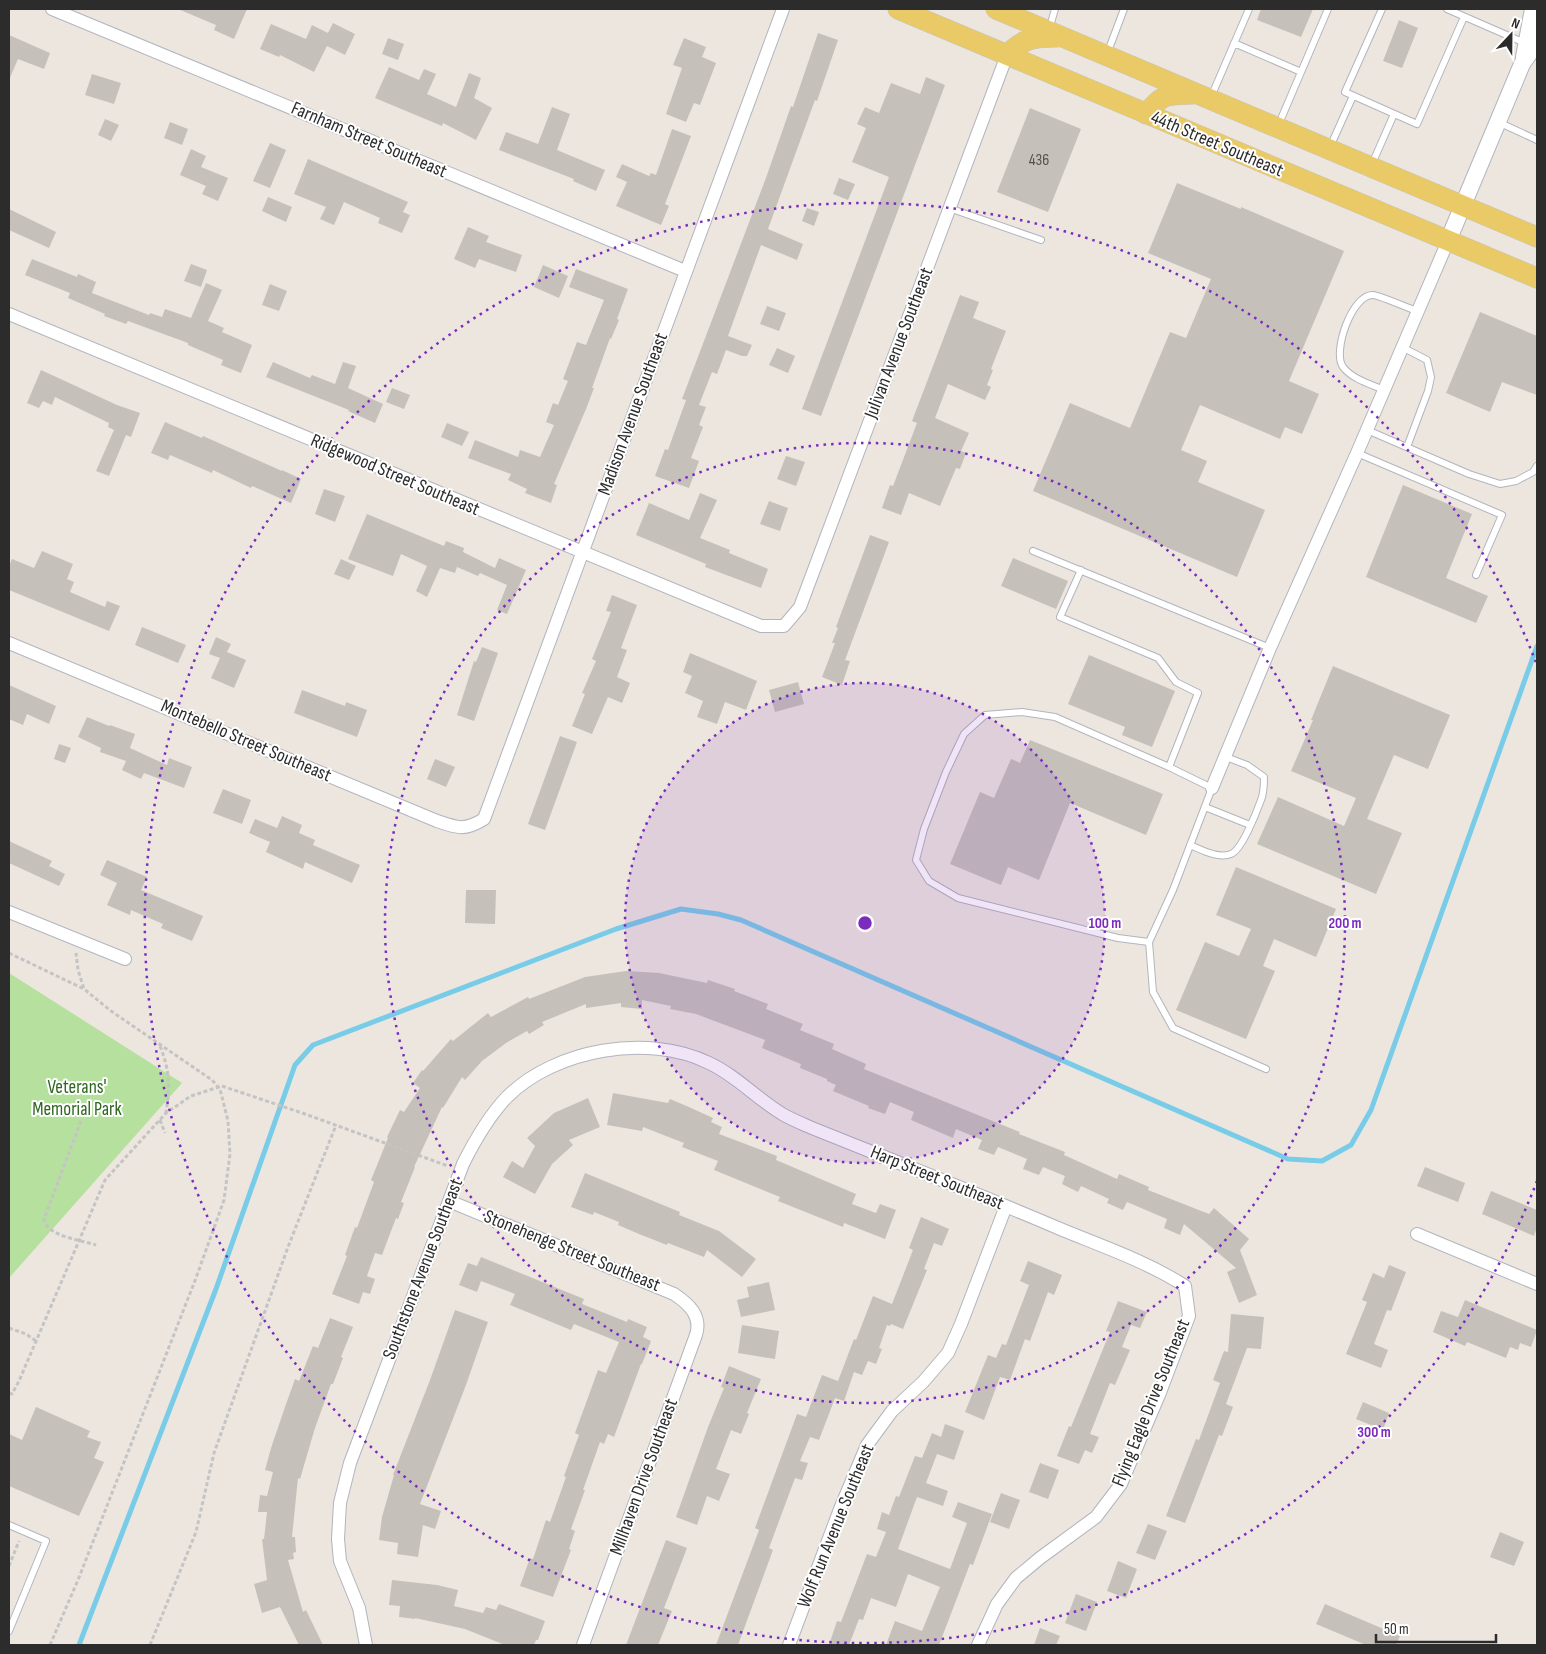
<svg xmlns="http://www.w3.org/2000/svg" width="1546" height="1654" font-family="'Sofia Sans Condensed',sans-serif">
  <style>
    .green { fill: #b5e09e }
    .lines { fill: none; stroke-linecap: round; stroke-linejoin: round }
    .stream { stroke: #78cce8; stroke-width: 5 }
    .building { fill: #c5c1ba }
    .service-casing { stroke: #b2b5be; stroke-width: 8 }
    .minor-casing { stroke: #b2b5be; stroke-width: 14 }
    .tertiary-casing { stroke: #b2b5be; stroke-width: 18 }
    .primary-casing { stroke: #c4c4c4; stroke-width: 21 }
    .path { stroke: #c4c4c4; stroke-width: 3; stroke-dasharray: 4 2.5; stroke-linecap: butt }
    .service { stroke: #fff; stroke-width: 6 }
    .minor { stroke: #fff; stroke-width: 12 }
    .tertiary { stroke: #fff; stroke-width: 16 }
    .primary { stroke: #e9ca67; stroke-width: 20 }
    .ring { fill: none; stroke: #7b2cbf; stroke-width: 2.5; stroke-dasharray: 2.5 5 }
    .labels { text-anchor: middle; dominant-baseline: central; stroke-width: 4; stroke-linejoin: round; paint-order: stroke }
    .number-label { font-size: 16px; fill: #525150 }
    .street-label { font-size: 19px; fill: #2c2c2c; stroke: #fff }
    .park-label { font-size: 19px; fill: #2e661f; stroke: #fff }
    .centre { fill: #7b2cbf; stroke: #fff; stroke-width: 2.5 }
    .ring-label { font-size: 15px; text-anchor: middle; font-weight: bold; fill: #7b2cbf; stroke: #fff; stroke-width: 4; stroke-linejoin: round; paint-order: stroke }
  </style>
  <rect width="100%" height="100%" fill="#ece6df"/>
  <path class="green" d="M9 973 182 1083 9 1278Z"/>
  <g class="lines">
    <path class="stream" d="M79 1645 216 1289 295 1065 313 1045 616 929 681 909 718 914 741 920 1288 1159 1322 1161 1351 1145 1371 1110 1537 646"/>
  </g>
  <path class="building" d="M178 9H247L234 39 214 30 216 25Z
    M1261 9H1313L1301 37 1257 20Z
    M1399 20 1418 28 1402 68 1383 61Z
    M333 23 355 34 345 55 327 46 314 72 280 55 279 57 260 49 271 24 306 39 312 25 328 33Z
    M818 33 838 40 817 101 815 100 768 229 803 244 797 260 761 245 728 336 752 345 747 356H742L726 350 717 374 712 372 699 405 706 407 699 425 703 427 691 458 699 461 689 488 655 476 665 449 668 450 686 400 682 399 767 175 791 106 793 107Z
    M9 35 50 53 44 69 18 59 9 80Z
    M388 38 404 44 398 60 382 54Z
    M684 38 706 47 702 57 716 63 700 105 694 103 686 122 666 114 682 68 673 65Z
    M389 67 419 80 424 69 436 74 427 94 456 107 469 73 481 78 474 98 492 108 476 140 443 123 442 126 375 98Z
    M92 74 121 83 114 104 85 95Z
    M926 77 945 85 821 416 802 409 889 177 852 162 866 128 857 124 865 107 879 113 891 83 920 94Z
    M552 107 570 114 557 150 605 170 596 191 573 181 574 179 499 150 506 132 538 144Z
    M1030 108 1081 129 1048 212 997 192Z
    M105 119 119 125 111 141 98 135Z
    M170 122 188 129 182 145 164 138Z
    M672 129 691 136 665 204 669 206 661 225 616 206 627 182 616 177 622 164 649 176 651 173 656 175Z
    M270 143 286 150 270 188 253 181Z
    M191 149 206 156 201 167 228 178 218 201 202 194 206 186 180 175Z
    M308 159 408 202 403 212 410 215 402 233 378 223 380 218 344 202 334 225 320 219 326 207 294 194Z
    M839 178 855 184 848 200 833 194Z
    M1177 183 1241 209V207L1344 251 1289 381 1319 394 1302 434 1285 427 1280 439 1200 405 1181 450 1207 461 1198 482 1265 510 1237 577 1033 491 1070 403 1130 428 1170 332 1186 338 1211 279 1148 253Z
    M268 197 292 207 286 222 262 211Z
    M807 208 819 212 814 226 802 221Z
    M9 209 56 232 49 248 9 230Z
    M468 227 489 236 486 242 522 255 516 272 479 259 475 268 454 259Z
    M32 259 77 277 78 274 96 282 92 293 149 315 150 313 162 317 165 309 191 318 206 283 222 290 208 321 224 328 222 332 252 345 241 373 221 365 223 360 188 345V343L128 321 126 324 104 316 105 314 68 298 70 293 25 275Z
    M191 264 207 270 201 287 184 281Z
    M543 265 568 276 559 298 534 287Z
    M576 269 628 289 617 319 619 320 611 339 610 338 592 388H594L586 409 554 484 557 485 551 503 525 493 527 489 508 480 511 474 468 458 475 440 518 457 520 450 540 457 554 425 546 422 553 403 558 405 568 381 563 379 577 342 586 345 604 300 569 287Z
    M270 284 287 291 279 311 262 305Z
    M960 295 979 302 973 318 1006 331 991 369 993 370 987 385 991 387 985 400 948 384 935 418 969 433 961 451 966 453 960 469 956 468 940 506 909 493 901 515 882 508 890 485 893 486 917 423 912 421Z
    M767 306 786 313 779 331 760 324Z
    M1480 312 1537 336V395L1502 382 1490 412 1446 393Z
    M777 348 795 356 788 373 769 365Z
    M273 362 310 378 312 375 335 384 343 362 356 366 348 388 383 404 375 423 348 411 349 410 266 377Z
    M41 370 117 405 140 413 131 437 126 435 109 476 96 471 114 430 108 427 109 423 55 397 52 405 43 401 39 408 27 403Z
    M392 388 410 395 404 409 386 402Z
    M165 422 202 438 203 436 282 471V470L301 479 291 503 252 486 251 488 213 470 212 473 170 455 168 460 151 453Z
    M447 423 469 432 462 446 441 437Z
    M786 456 805 462 796 486 777 479Z
    M1403 485 1472 514 1446 578 1488 596 1476 623 1366 577Z
    M324 489 345 496 335 522 315 514Z
    M700 493 717 500 700 538 730 550 729 553 768 569 761 588 705 567 706 564 636 535 649 503 689 520Z
    M769 501 788 508 780 531 760 524Z
    M367 514 444 546 446 541 464 548 463 552 495 568 499 558 526 570 507 614 497 610 507 585 480 573 478 576 457 567 455 573 440 568 427 597 416 591 427 566 401 554 393 576 348 559Z
    M870 535 889 542 845 660 850 661 842 685 822 677 835 643H832L838 628 836 627Z
    M42 551 73 564 67 579 74 582 70 592 105 607 107 601 120 606 109 631 9 590V566L12 559 34 568Z
    M1013 558 1068 581 1056 609 1001 586Z
    M341 559 356 566 349 580 334 574Z
    M612 595 637 605 621 648 627 650 617 677 630 683 622 703 608 697 592 734 572 726 585 694 582 693 596 661 592 659 611 612 606 611Z
    M142 627 186 645 178 663 135 645Z
    M216 637 231 644 227 652 246 660 234 688 211 678 220 658 209 654Z
    M482 647 498 653 474 721 457 715 474 661 476 662Z
    M690 653 757 681 746 710 725 702 717 724 697 717 703 701 685 693 692 676 683 672Z
    M1089 655 1175 691 1152 747 1122 735 1125 727 1068 704Z
    M1333 666 1450 715 1428 769 1394 755 1367 819 1402 833 1376 894 1257 844 1278 797 1344 826 1356 798 1291 771 1313 720H1311Z
    M798 682 804 704 775 712 769 690Z
    M9 685 56 706 49 724 27 714 23 725 9 719Z
    M302 690 345 706 346 702 367 710 357 737 294 713Z
    M87 717 109 726 110 725 135 734 130 748 167 765 169 758 192 767 184 788 144 773 141 779 122 770 126 761 100 752 101 748 78 737Z
    M560 736 577 742 545 830 528 824Z
    M1030 740 1163 794 1146 835 1070 803 1039 880 1008 867 1001 885 950 864 980 792 994 798 1011 759 1020 763Z
    M59 744 71 748 65 763 54 759Z
    M435 759 455 767 446 787 427 779Z
    M223 789 251 800 242 824 213 813Z
    M282 816 302 825 299 833 315 840 313 845 360 865 352 883 305 862 303 869 266 852 270 842 249 833 255 819 277 828Z
    M9 841 52 861 49 866 65 874 59 886 9 863Z
    M107 860 147 877 141 890 203 916 192 941 161 928 163 924 131 910 130 915 107 905 117 883 100 875Z
    M1236 867 1336 909 1316 957 1274 939 1263 966 1275 971 1246 1039 1176 1010 1205 942 1239 956 1251 929 1216 915Z
    M466 890H496L495 924 465 923Z
    M626 971 659 973 707 983 708 980 735 989 734 991 768 1004 766 1009 803 1024 800 1030 834 1044 832 1049 866 1064 864 1069 1020 1132 1019 1134 1065 1152 1064 1155 1117 1179 1119 1174 1149 1187 1148 1190 1209 1214 1214 1208 1249 1239 1240 1250 1257 1295 1239 1303 1227 1272 1236 1268 1184 1224 1180 1235 1164 1228 1167 1219 1127 1202 1123 1210 1107 1203 1109 1199 1081 1186 1078 1192 1062 1184 1065 1176 1043 1167 1039 1175 1023 1169 1027 1159 998 1147 994 1155 978 1149 982 1140 956 1129 953 1138 911 1120 914 1112 890 1102 885 1114 868 1108 869 1106 833 1091 836 1085 827 1081V1079L800 1068 801 1064 762 1048 765 1040 696 1014 670 1009 671 1006 642 1000V1009L621 1007V1003L586 1008V1004L542 1022 544 1025 529 1034 527 1031 506 1043 482 1061 465 1080 462 1077 443 1108 442 1107 414 1167H415L401 1202 404 1203 398 1219 396 1218 382 1255 375 1253 367 1276 375 1279 370 1294 363 1292 359 1304 332 1294 347 1256 345 1255 355 1227 357 1228 374 1182 371 1180 388 1138 387 1137 400 1110 404 1112 420 1088 413 1083 422 1070 423 1071 451 1039 453 1041 488 1013 491 1017 528 997 529 999 585 977Z
    M613 1093 668 1103 670 1099 689 1107 713 1118 711 1122 722 1127 719 1134 777 1156 776 1160 856 1194 852 1204 876 1213 880 1204 896 1210 885 1239 844 1223 843 1227 778 1201 780 1197 714 1170 718 1161 682 1147 684 1143 643 1127 642 1131 607 1125Z
    M588 1098 600 1127 569 1140 573 1145 552 1164 535 1194 503 1177 512 1161 523 1168 535 1146 527 1138 554 1113Z
    M1425 1167 1465 1183 1458 1202 1417 1186Z
    M585 1173 680 1212 679 1215 719 1231 756 1259 742 1277 707 1250 704 1257 668 1243 667 1245 639 1234 618 1225 619 1222 594 1212 593 1215 571 1207Z
    M1491 1191 1537 1210V1227L1534 1236 1482 1214Z
    M921 1217 949 1229 942 1246 934 1243 924 1269 927 1270 903 1329 891 1324 890 1326 887 1325 879 1348 882 1349 876 1364 868 1361 862 1375 854 1372 844 1401 835 1398 819 1440 810 1437 800 1461 808 1463 802 1480 795 1478 769 1548 773 1550 738 1645H716L759 1530 755 1528 797 1414 806 1417 822 1375 838 1381 854 1339 856 1340 873 1296 892 1304 913 1250 909 1248Z
    M481 1257 584 1299 582 1304 627 1322 628 1319 647 1327 643 1337 651 1341 642 1364H641L614 1437 608 1434 604 1444 600 1442 583 1490H585L571 1529 575 1531 569 1549 571 1550 553 1597 520 1586 530 1558 533 1559 546 1520 550 1522 566 1477 564 1476 579 1435 575 1433 598 1370 606 1373 619 1342 574 1324 571 1330 510 1305 515 1294 481 1281 477 1292 459 1285 468 1263 477 1266Z
    M1028 1261 1062 1275 1054 1295 1048 1292 1030 1341 1025 1339 1010 1380 1000 1377 984 1420 965 1412 988 1355 996 1358 1002 1344 1006 1345 1029 1285 1020 1281Z
    M1389 1265 1406 1272 1391 1311 1387 1310 1374 1344 1388 1350 1381 1368 1346 1354 1367 1302 1362 1300 1373 1273 1384 1278Z
    M769 1282 775 1310 741 1317 737 1300 749 1297 747 1287Z
    M1465 1300 1537 1330 1531 1347 1520 1343 1518 1350 1510 1347 1506 1358 1467 1342 1465 1346 1433 1332 1441 1311 1458 1317Z
    M1118 1301 1147 1312 1140 1328 1131 1325 1122 1347 1130 1350 1115 1385 1110 1383 1090 1434 1099 1437 1092 1453 1085 1450 1079 1464 1057 1456 1069 1426 1071 1427 1110 1332 1106 1331Z
    M455 1310 488 1322 466 1385 420 1504 441 1511 435 1529 423 1525 418 1557 397 1554 398 1543 379 1540 382 1517 394 1475H393L430 1380Z
    M1231 1314 1264 1317 1261 1349 1247 1348 1226 1404 1233 1407 1222 1436 1219 1435 1185 1523 1166 1516 1196 1439 1199 1440 1220 1383 1213 1380 1224 1351 1228 1352Z
    M330 1318 353 1327 341 1357 343 1358 333 1384H331L315 1428 300 1479 298 1478 292 1537H295L296 1552 293 1553 294 1559 288 1560 303 1612 306 1610 323 1645H299L280 1607 262 1613 254 1584 267 1580 262 1539H264L267 1512H258L260 1495 267 1496 273 1472 265 1470 271 1448 285 1407 295 1379 299 1381 313 1346 318 1348Z
    M742 1325 779 1331 775 1359 738 1353Z
    M729 1366 761 1379 747 1413 749 1414 741 1434 731 1430 716 1469 730 1474 719 1501 707 1496 697 1525 676 1517 708 1427 724 1388 721 1387Z
    M1363 1402 1389 1413 1383 1430 1356 1419Z
    M36 1407 90 1431 87 1437 101 1442 94 1458 104 1462 79 1516 9 1486V1434L22 1440Z
    M945 1424 964 1431 954 1460 937 1454 926 1483 948 1491 943 1506 917 1497 898 1549 950 1569 967 1523 952 1517 958 1502 992 1514 973 1565 970 1564 939 1645H886L895 1621 922 1631 940 1587 908 1574 896 1607 871 1598 863 1620 859 1619 849 1645H829L837 1621 841 1622 867 1554 876 1557 886 1532 877 1529 882 1512 889 1515 896 1496 899 1497 915 1456 922 1458 932 1433 941 1437Z
    M1040 1463 1059 1470 1048 1499 1029 1492Z
    M1001 1493 1020 1500 1009 1529 990 1522Z
    M1148 1524 1167 1531 1155 1560 1136 1553Z
    M1500 1532 1524 1542 1514 1566 1490 1557Z
    M666 1540 687 1548 664 1608 672 1611 658 1645H626Z
    M1118 1561 1137 1569 1126 1598 1107 1591Z
    M392 1580 437 1585 458 1590 454 1606 483 1613 486 1607 496 1610 499 1604 545 1621 538 1640H536L534 1645H505L465 1629 415 1618V1619L399 1617 400 1606 389 1605Z
    M1076 1594 1097 1602 1086 1631 1065 1623Z
    M1325 1604 1400 1636 1396 1645H1366L1316 1624Z
    M1040 1628 1060 1636 1056 1645H1034Z"/>
  <g class="lines">
    <defs>
      <path id="service" d="M1382 9 1345 92 1417 124 1464 17
        M1447 9 1525 43
        M1049 30 1055 9
        M1234 43 1301 72
        M1107 54 1124 9
        M1211 97 1249 9
        M1498 122 1537 140
        M1278 126 1328 9
        M1330 147 1353 96
        M1372 164 1394 114
        M949 208 1041 240
        M1402 347 1427 360 1431 377 1428 391 1407 447
        M1384 390C1370 384 1352 379 1343 367 1332 352 1352 294 1373 295 1381 296 1408 308 1417 311
        M1367 430 1469 474 1500 484 1516 481 1533 472 1537 466
        M1357 453 1502 515 1476 575
        M1033 551 1270 648
        M1081 570 1060 617 1158 658 1176 682 1198 693 1169 767
        M1022 712 1055 717 1169 767 1212 788 1173 890 1149 942 1118 938 958 898 929 881 916 860 924 829 946 772 964 734 985 715Z
        M1205 807 1250 825
        M1190 845C1202 850 1218 859 1231 854 1242 850 1257 811 1261 800 1264 793 1264 785 1264 777L1247 765 1226 757
        M1149 942 1153 992 1173 1028 1266 1069
        M9 1525 46 1541 9 1631"/>
      <path id="minor" d="M52 9 685 271
        M9 314 761 626H784L800 607 1007 55
        M9 643 437 821C457 828 465 831 484 819L783 9
        M1212 788 1270 648 1357 453 1448 241
        M9 912 125 959
        M449 1201 674 1294C689 1304 702 1316 696 1335L583 1645
        M1417 1234 1537 1284
        M366 1645 359 1608 340 1561 338 1539 340 1503 350 1463 463 1164C475 1140 488 1117 507 1097 555 1049 648 1033 709 1063 737 1076 758 1100 784 1115 793 1120 803 1124 812 1128 894 1161 976 1193 1058 1228 1101 1246 1146 1261 1185 1286L1189 1316 1159 1395 1121 1484 1096 1517 1040 1558 1016 1578 997 1604 978 1645
        M789 1645 840 1509 867 1445 892 1411 923 1382 948 1353 961 1324 1006 1206"/>
      <path id="tertiary" d="M1524 57 1533 9
        M1448 241 1522 64 1537 42"/>
      <path id="primary" d="M898 9 1537 278
        M996 9 1537 237
        M1007 55C1023 38 1035 37 1057 37
        M1146 114C1163 93 1166 95 1192 94"/>
    </defs>
    <use href="#service" class="service-casing"/>
    <use href="#minor" class="minor-casing"/>
    <use href="#tertiary" class="tertiary-casing"/>
    <use href="#primary" class="primary-casing"/>
    <path class="path" d="M9 953 84 989
      M160 1046C170 1071 170 1087 166 1113
      M160 1120 165 1133
      M81 1121 44 1219C47 1237 82 1240 96 1245
      M9 1328 26 1334 36 1341
      M9 1393 12 1394 19 1381 105 1180 166 1113 191 1096 222 1086 305 1114 448 1166
      M9 1566 19 1541
      M50 1645 78 1580 196 1278 224 1200 230 1154 228 1121 220 1089 212 1080 111 1011 84 989 78 970 76 953
      M150 1645 196 1532 214 1453 288 1247 336 1125"/>
    <use href="#service" class="service"/>
    <use href="#minor" class="minor"/>
    <use href="#tertiary" class="tertiary"/>
    <use href="#primary" class="primary"/>
  </g>
  <circle cx="865" cy="923" r="240" fill="#7b2cbf" fill-opacity=".12"/>
  <g class="ring">
    <circle cx="865" cy="923" r="240"/>
    <circle cx="865" cy="923" r="480"/>
    <path d="M1537 1181A720 720 0 1 1 1537 665"/>
  </g>
  <g class="labels">
    <g class="number-label">
      <text x="1039" y="160">436</text>
    </g>
    <g class="street-label">
      <text transform="translate(369 140) rotate(23)">Farnham Street Southeast</text>
      <text transform="translate(1217 144) rotate(23)">44th Street Southeast</text>
      <text transform="translate(899 343) rotate(-69)">Julivan Avenue Southeast</text>
      <text transform="translate(633 414) rotate(-70)">Madison Avenue Southeast</text>
      <text transform="translate(395 475) rotate(23)">Ridgewood Street Southeast</text>
      <text transform="translate(246 741) rotate(23)">Montebello Street Southeast</text>
      <text transform="translate(937 1178) rotate(22)">Harp Street Southeast</text>
      <text transform="translate(572 1251) rotate(22)">Stonehenge Street Southeast</text>
      <text transform="translate(423 1269) rotate(-69)">Southstone Avenue Southeast</text>
      <text transform="translate(1151 1403) rotate(-68)">Flying Eagle Drive Southeast</text>
      <text transform="translate(644 1477) rotate(-70)">Millhaven Drive Southeast</text>
      <text transform="translate(836 1526) rotate(-68)">Wolf Run Avenue Southeast</text>
    </g>
    <g class="park-label">
      <text x="77" y="1087">Veterans'<tspan x="77" dy="22">Memorial Park</tspan></text>
    </g>
  </g>
  <circle cx="865" cy="923" r="8" class="centre"/>
  <g class="ring-label">
    <text x="1105" y="928">100 m</text>
    <text x="1345" y="928">200 m</text>
    <text x="1374" y="1437">300 m</text>
  </g>
  <rect width="1546" height="1654" fill="none" stroke="#2c2c2c" stroke-width="20"/>
  <g transform="translate(1511 35) rotate(22)" stroke="#ffffff" stroke-width="4" paint-order="stroke">
  <path d="M0-4L9 19L0 12L-9 19Z" fill="#2c2c2c"/>
  <text y="-8" font-size="14" font-weight="bold" text-anchor="middle" fill="#2c2c2c">N</text>
  </g>
  <path d="M1376 1634v8h120v-8" fill="none" stroke="#2c2c2c" stroke-width="2.5"/>
  <text x="1384" y="1634" font-size="15" fill="#2c2c2c" stroke="#ffffff" stroke-width="4" paint-order="stroke">50 m</text>
</svg>
